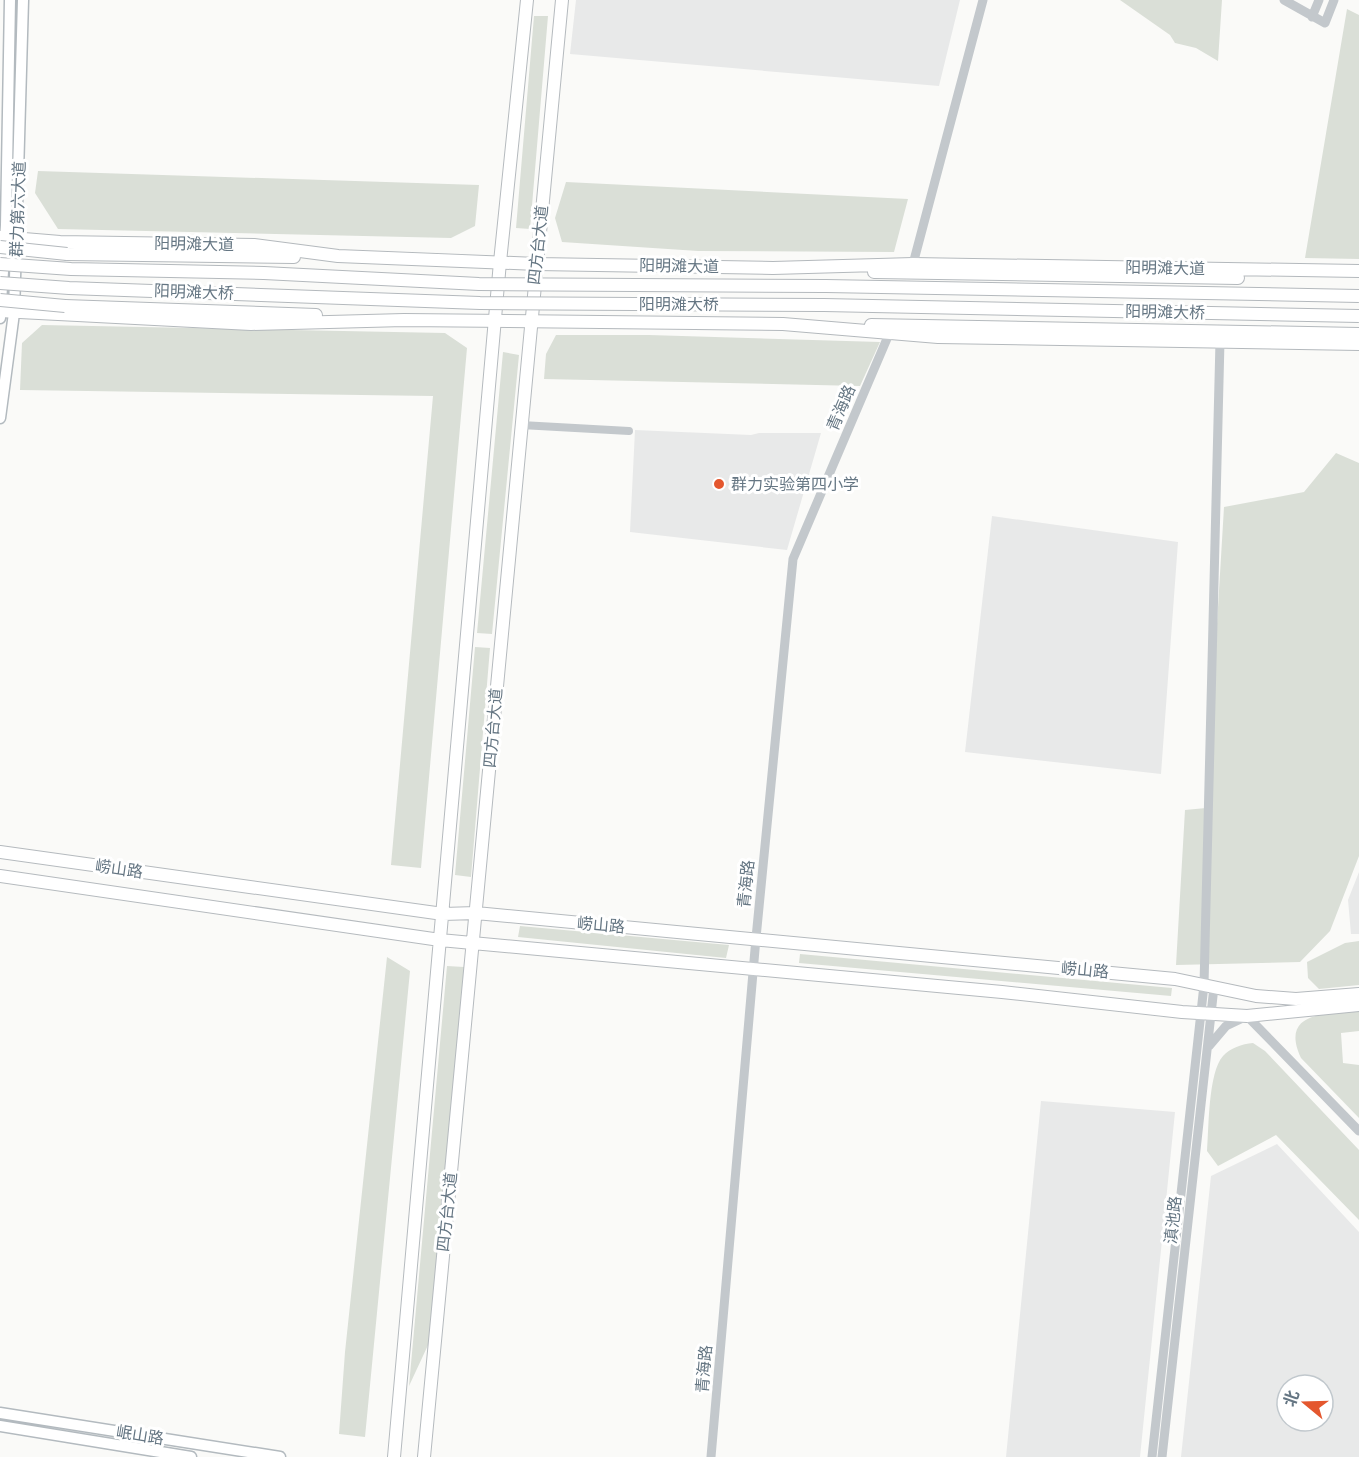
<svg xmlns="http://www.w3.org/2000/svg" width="1359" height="1457" font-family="'Roboto Condensed','Noto Sans SC',sans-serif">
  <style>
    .built { fill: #e8e9e9; fill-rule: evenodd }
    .green { fill: #dadfd7 }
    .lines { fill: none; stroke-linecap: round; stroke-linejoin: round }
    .secondary-casing { stroke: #b3babf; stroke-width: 13 }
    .primary-casing { stroke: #b5babe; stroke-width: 14 }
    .trunk-casing { stroke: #b4b9bd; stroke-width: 14 }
    .minor { stroke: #c3c8cc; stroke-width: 8 }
    .tertiary { stroke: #c3c8cc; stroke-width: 9 }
    .secondary { stroke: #fff; stroke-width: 10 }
    .primary { stroke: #fff; stroke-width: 12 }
    .trunk { stroke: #fff; stroke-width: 12 }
    .trunk-bridge-casing { stroke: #b4b9bd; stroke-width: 14; stroke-linecap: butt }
    .trunk-bridge { stroke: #fff; stroke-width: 12 }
    .poi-dot { fill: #e4572e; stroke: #fff; stroke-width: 2 }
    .labels { text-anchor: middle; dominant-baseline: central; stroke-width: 6; stroke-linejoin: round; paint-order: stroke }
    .street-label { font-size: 16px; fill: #657683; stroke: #fff }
    .poi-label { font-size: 16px; fill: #657683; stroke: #fff; text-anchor: start }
  </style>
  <rect width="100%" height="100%" fill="#fafaf8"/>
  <path class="built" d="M576 0H960L939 86 570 54Z
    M635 430 751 435 759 433H821L787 550 630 532Z
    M992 516 1178 542 1161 774 965 752Z
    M1359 872V934H1351L1348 900Z
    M1041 1101 1175 1112 1140 1457H1006Z
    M1277 1144 1359 1232V1457H1181L1211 1176ZM1287 1385H1323V1421H1287Z"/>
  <path class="green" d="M1120 0H1222L1218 61 1196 48 1175 43 1170 35Z
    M1347 9 1359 15V259L1305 258Z
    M534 16H548L530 229 516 228Z
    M38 171 479 185 475 226 451 238 58 229 35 193Z
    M566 182 908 199 894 252 698 251 562 242 555 218Z
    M42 325 445 333 467 348 421 868 391 865 433 396 20 390 22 343Z
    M556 335H649L880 342 860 386 544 379 546 354Z
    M503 352 519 355 492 634 477 633Z
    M1336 453 1359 463V856L1330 931 1300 962 1176 965 1185 810 1206 808 1224 507 1304 492Z
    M475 647 490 648 471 877 455 875Z
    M520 926 729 945 726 958 518 937Z
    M1359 941V985L1319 989 1308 978 1307 962 1345 943Z
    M800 954 1172 988 1171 996 799 963Z
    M387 957 410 971 365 1437 339 1434 345 1352Z
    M447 966 464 967 429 1343 409 1386Z
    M1359 1011V1031L1341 1033 1343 1063 1359 1065V1118L1301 1058C1279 1011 1327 1014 1359 1011Z
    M1253 1043 1265 1051 1359 1150V1220L1276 1135 1218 1166 1207 1151C1209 1128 1208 1073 1223 1056 1230 1048 1242 1044 1253 1043Z"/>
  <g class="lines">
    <defs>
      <path id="secondary" d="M0 318 6 225 10 0
        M0 418 14 313 23 0
        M0 1413 280 1457
        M0 1426 191 1457"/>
      <path id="primary" d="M0 852 443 914 476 913 1175 979 1256 996 1296 999 1359 994
        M0 876 440 940 1002 992 1182 1012 1247 1016 1359 1005
        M394 1457 500 262 527 0
        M424 1457 562 0"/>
      <path id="trunk" d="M0 237 60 242 254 245 338 256 537 264 773 268 913 264 1359 271
        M67 254 294 257
        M874 272 1238 278
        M65 306 316 315
        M0 311 251 324 404 320 783 324 938 337 1359 344
        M871 325 1359 334"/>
    </defs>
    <use href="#secondary" class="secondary-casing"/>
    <use href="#primary" class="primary-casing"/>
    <use href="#trunk" class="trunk-casing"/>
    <path class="minor" d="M521 425 629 431"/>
    <path class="tertiary" d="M1284 0 1325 23 1334 0
      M1312 17 1319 0
      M913 264 983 0
      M1209 1046 1226 1026 1247 1016 1359 1131
      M711 1457 756 938 793 559 889 334
      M1152 1457 1204 985 1220 341
      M1162 1457 1214 987"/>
    <use href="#secondary" class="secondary"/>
    <use href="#primary" class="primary"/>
    <use href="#trunk" class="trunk"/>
    <defs>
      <path id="trunk-bridge" d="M0 247 67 254
        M0 264 71 269 264 273 479 284 826 286 1359 296
        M0 283 69 288 480 303 824 305 1359 316
        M0 300 65 306"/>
    </defs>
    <use href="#trunk-bridge" class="trunk-bridge-casing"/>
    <use href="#trunk-bridge" class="trunk-bridge"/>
  </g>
  <circle class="poi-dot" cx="719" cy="484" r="6"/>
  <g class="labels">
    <g class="street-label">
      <text transform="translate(18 209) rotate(-88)">群力第六大道</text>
      <text transform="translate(194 244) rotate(1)">阳明滩大道</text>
      <text transform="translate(538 245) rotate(-84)">四方台大道</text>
      <text transform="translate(679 266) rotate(1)">阳明滩大道</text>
      <text transform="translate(1165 268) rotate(1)">阳明滩大道</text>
      <text transform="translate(194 292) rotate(2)">阳明滩大桥</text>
      <text x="679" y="304">阳明滩大桥</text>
      <text transform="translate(1165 312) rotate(1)">阳明滩大桥</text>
      <text transform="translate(841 408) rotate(-67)">青海路</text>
      <text transform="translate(493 728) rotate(-85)">四方台大道</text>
      <text transform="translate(119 869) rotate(8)">崂山路</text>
      <text transform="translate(746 884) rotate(-84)">青海路</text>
      <text transform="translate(601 925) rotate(5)">崂山路</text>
      <text transform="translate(1085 970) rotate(5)">崂山路</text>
      <text transform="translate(447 1212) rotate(-84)">四方台大道</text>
      <text transform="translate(1173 1220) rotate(-84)">滇池路</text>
      <text transform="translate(704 1369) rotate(-85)">青海路</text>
      <text transform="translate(140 1435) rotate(9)">岷山路</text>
    </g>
    <g class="poi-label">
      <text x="731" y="484">群力实验第四小学</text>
    </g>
  </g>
  <g transform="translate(1305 1403) rotate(289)"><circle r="28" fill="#ffffff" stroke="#c1c8cd" stroke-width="1.5"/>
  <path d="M0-4.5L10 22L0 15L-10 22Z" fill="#e4572e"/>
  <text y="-9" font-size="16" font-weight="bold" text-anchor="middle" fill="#657683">北</text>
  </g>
</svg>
